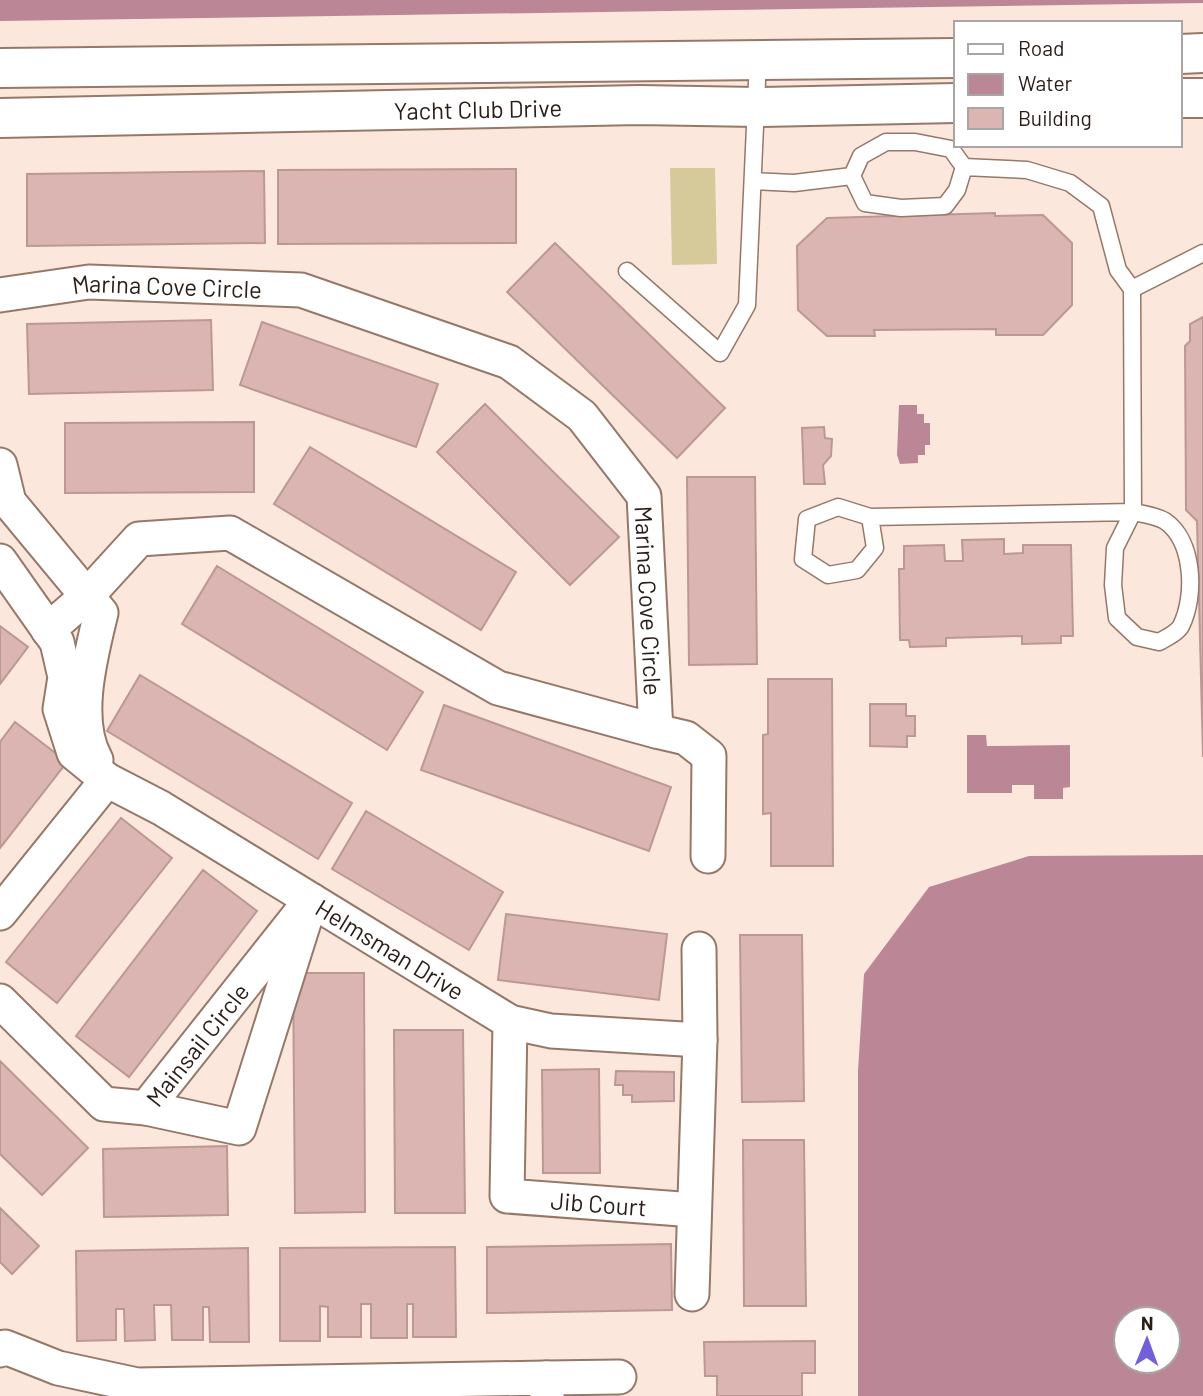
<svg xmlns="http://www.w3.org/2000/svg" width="1203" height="1396" font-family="Barlow,sans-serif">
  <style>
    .green { fill: #d6c99a }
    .water { fill: #bb8797; fill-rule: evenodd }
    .building { fill: #dab5b2; stroke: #bc9895; stroke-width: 2 }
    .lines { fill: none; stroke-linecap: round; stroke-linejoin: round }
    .service-casing { stroke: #967869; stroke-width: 19 }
    .minor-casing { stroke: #967869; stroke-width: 37 }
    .tertiary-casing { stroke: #967869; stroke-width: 42 }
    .service { stroke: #fff; stroke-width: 16 }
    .minor { stroke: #fff; stroke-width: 33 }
    .tertiary { stroke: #fff; stroke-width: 38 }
    .labels { text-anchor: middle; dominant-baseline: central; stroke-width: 7; stroke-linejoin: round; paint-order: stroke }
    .street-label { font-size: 24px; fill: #291d18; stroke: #fff }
  </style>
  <rect width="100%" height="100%" fill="#fce7dd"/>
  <path class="green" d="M670 168H715L717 264 672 265Z"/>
  <path class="water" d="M0 0H1203V3L0 21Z
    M899 405H917V414H924V423H930V445H925V455H918V463L900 464 897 455Z
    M967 735H986L987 746 1070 745V787L1063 788V799H1034V785H1012V793H967Z
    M1203 855V1396H858V1071L864 974 929 887 1029 856ZM1168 1319V1361H1126V1319Z"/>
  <path class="building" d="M516 169V243L278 244V170Z
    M264 171 265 243 27 246V174Z
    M995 213V216L1043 215 1072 243V305L1043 335H996V329L874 330 875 336H827L798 310 797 246 827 218Z
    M555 243 725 408 677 458 507 292Z
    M1203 317V757L1197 521 1186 510 1185 346 1190 341V324Z
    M211 320 213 390 29 394 27 324Z
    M262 322 438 384 416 447 240 385Z
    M485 404 619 537 570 585 437 452Z
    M254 422V492L65 493V423Z
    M824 427 825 438 832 439 831 456 823 465 825 484H804L802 428Z
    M310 447 516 572 481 630 274 504Z
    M687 477H755L757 664 689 665Z
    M1004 539V554L1023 553V545H1071L1073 636H1061V643L1022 644V636L946 638V646L910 647 909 640H900L899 569H904V546L944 545 945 561H963L962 540Z
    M217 566 423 692 387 750 182 624Z
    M0 626 28 647 0 684Z
    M140 675 352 803 318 859 107 731Z
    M768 679H832L833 866H771V813L763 814V735L768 734Z
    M870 704H906V716H915V736H907V747L870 746Z
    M444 705 671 787 649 851 421 770Z
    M15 722 67 762 0 848V742Z
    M366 811 503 892 469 950 332 869Z
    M121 818 172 858 57 1003 6 962Z
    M203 870 257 911 129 1077 76 1036Z
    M506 914 667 934 659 1000 498 980Z
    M740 935H802L804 1101 742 1102Z
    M293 973H364L365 1212 295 1213Z
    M394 1030H463L465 1213H395Z
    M0 1061 88 1148 42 1195 0 1154Z
    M599 1069 600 1173H543L542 1070Z
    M616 1071 674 1072V1101L632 1102V1095H623V1085H615Z
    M743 1140H804L806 1306H744Z
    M227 1146 228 1215 104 1217 103 1149Z
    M0 1208 39 1246 12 1274 0 1262Z
    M671 1244 672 1310 487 1313V1247Z
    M455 1247 456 1337H413V1304H407V1338H371V1304H361V1337H328V1307L320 1306V1341H280V1248Z
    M248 1248 249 1342H210L209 1307H203V1340H172L171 1305H154L155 1340 125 1341 124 1309H116V1340L77 1341 76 1251Z
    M815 1341V1373H802V1396H717V1376H705L704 1342Z"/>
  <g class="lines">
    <defs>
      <path id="service" d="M886 142H915L951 149 964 167 957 190 945 206 901 208 865 203 852 176 861 156Z
        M964 167 1027 170 1070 183 1101 206 1118 270 1132 289
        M754 181 794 183 852 176
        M627 271 720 353 747 305 758 59
        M1133 512C1143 514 1157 516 1165 521 1194 541 1196 596 1181 626 1177 633 1166 638 1159 642L1137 637 1117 618 1113 585 1115 548Z
        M870 517 875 548 857 570 828 575 803 559 807 519 838 507 870 517 1133 512 1132 289 1203 253"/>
      <g id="minor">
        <path id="s1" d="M0 295 89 282 301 290 509 362 582 416 644 496 656 731 498 688 230 533 139 539 86 597 48 630"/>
        <path d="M0 465 9 502 101 613C91 655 73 720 96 760"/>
        <path id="s2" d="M0 561 57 642 65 677 60 709 74 753 107 780 161 808 510 1022 551 1031 700 1040"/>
        <path d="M656 731 686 738 709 756 708 856"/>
        <path d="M0 913 107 780"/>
        <path id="s3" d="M0 1001 104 1104 146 1108 311 900"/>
        <path id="s4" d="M510 1022 507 1196 694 1210"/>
        <path d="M146 1108 239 1128 305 919"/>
        <path d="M692 1294 700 1040 699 949"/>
        <path d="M0 1350 5 1347 58 1368 137 1385 546 1378 547 1396"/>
        <path d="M546 1378 619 1377"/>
      </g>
      <g id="tertiary">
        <path d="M1180 54 1203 53"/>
        <path d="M0 68 956 58"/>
        <path d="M1180 98H1203"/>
        <path id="s5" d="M0 118 639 105 757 107 956 103"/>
      </g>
    </defs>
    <use href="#service" class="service-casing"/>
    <use href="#minor" class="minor-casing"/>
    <use href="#tertiary" class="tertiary-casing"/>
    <use href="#service" class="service"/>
    <use href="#minor" class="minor"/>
    <use href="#tertiary" class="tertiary"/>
  </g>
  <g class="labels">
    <g class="street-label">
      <text stroke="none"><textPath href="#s5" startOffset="478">Yacht Club Drive</textPath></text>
      <text stroke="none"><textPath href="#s1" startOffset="168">Marina Cove Circle</textPath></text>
      <text stroke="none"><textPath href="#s1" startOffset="819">Marina Cove Circle</textPath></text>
      <text stroke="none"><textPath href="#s2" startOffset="586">Helmsman Drive</textPath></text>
      <text stroke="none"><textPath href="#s3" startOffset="270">Mainsail Circle</textPath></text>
      <text stroke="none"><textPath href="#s4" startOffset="266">Jib Court</textPath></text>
    </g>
  </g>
  <rect x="954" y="21" width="228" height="126" fill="#ffffff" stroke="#a9a5a3" stroke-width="2"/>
  <rect x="968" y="44" width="35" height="10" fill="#ffffff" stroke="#a9a5a3" stroke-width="2"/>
  <text x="1018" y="56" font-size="21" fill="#291d18">Road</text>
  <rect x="968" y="74" width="35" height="21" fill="#bb8797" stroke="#a9a5a3" stroke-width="2"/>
  <text x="1018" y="91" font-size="21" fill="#291d18">Water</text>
  <rect x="968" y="108" width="35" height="21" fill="#dab5b2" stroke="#a9a5a3" stroke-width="2"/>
  <text x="1018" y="126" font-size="21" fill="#291d18">Building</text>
  <g transform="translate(1147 1340) rotate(1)"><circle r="33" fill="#ffffff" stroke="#a9a5a3" stroke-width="2"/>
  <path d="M0-5L12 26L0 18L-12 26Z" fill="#735fda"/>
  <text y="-10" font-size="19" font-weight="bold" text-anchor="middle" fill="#291d18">N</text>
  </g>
</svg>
